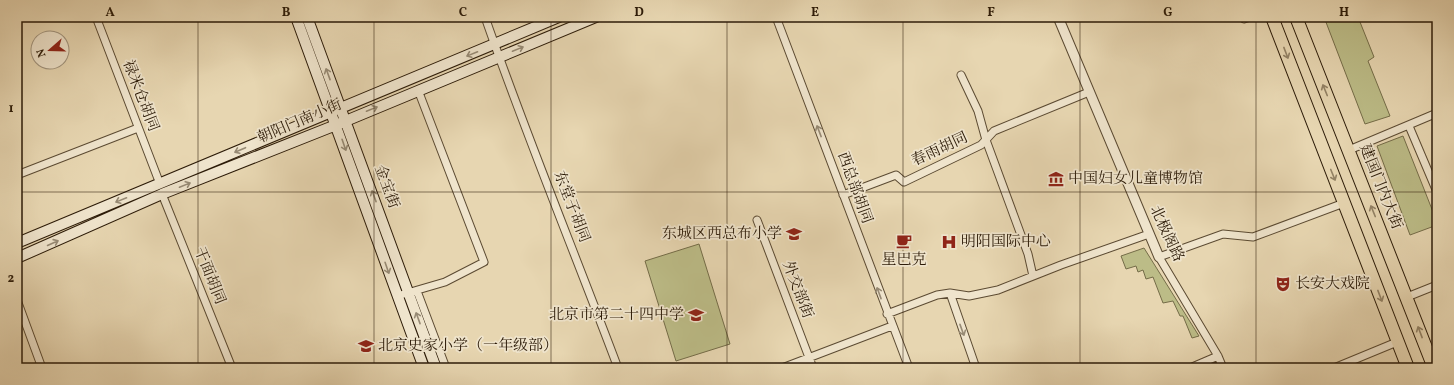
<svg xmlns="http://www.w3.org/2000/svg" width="1454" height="385" font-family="Vollkorn,'Noto Serif SC',serif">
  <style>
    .green { fill: #bcbc87; stroke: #746c48 }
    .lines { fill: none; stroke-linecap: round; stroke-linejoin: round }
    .minor-casing { stroke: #5b4a32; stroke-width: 9 }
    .tertiary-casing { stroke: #5b4a32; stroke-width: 11 }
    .secondary-casing { stroke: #2c1b08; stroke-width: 12 }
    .trunk-casing { stroke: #2c1b08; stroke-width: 14 }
    .minor { stroke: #efe4cc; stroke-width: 7 }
    .tertiary { stroke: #efe4cc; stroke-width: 9 }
    .secondary { stroke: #efe4cc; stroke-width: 10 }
    .trunk { stroke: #e7d6b1; stroke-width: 12 }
    .oneway { stroke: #978a74 }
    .oneway2 { stroke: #938265 }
    .grid { fill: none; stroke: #2c1b08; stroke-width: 1; stroke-opacity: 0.55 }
    .labels { text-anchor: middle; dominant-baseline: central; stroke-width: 3.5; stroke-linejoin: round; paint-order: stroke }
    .street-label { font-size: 15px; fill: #2c1b08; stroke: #efe4cc }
    .poi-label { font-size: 15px; fill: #2c1b08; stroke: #efe4cc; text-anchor: start }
    .neatline { fill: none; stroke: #2c1b08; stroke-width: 1.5 }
    .grid-label { font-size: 13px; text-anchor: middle; font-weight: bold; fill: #2c1b08 }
  </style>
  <rect width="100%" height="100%" fill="#e7d6b1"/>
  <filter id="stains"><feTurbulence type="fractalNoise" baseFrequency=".005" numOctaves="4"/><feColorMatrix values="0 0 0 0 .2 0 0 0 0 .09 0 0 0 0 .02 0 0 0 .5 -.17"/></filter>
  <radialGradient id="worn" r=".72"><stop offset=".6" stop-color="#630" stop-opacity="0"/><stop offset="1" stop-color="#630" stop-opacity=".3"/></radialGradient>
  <path class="green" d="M1324 17H1358L1374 57 1368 61 1390 116 1365 124Z
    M1403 136 1437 222V225L1410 235 1377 146Z
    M699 244 730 344 676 361 645 261Z
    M1144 248 1199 336 1192 338 1183 316H1180L1173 301 1163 303 1153 277 1146 279 1143 270 1138 272 1136 266 1126 269 1121 256Z"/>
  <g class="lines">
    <defs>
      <path id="minor" d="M96 17 160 184
        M485 17C526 135 574 251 618 368
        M776 17 909 368
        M1244 19 1250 17
        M961 75 978 111 986 140 1028 254 1033 276
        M1409 126 1437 192
        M1349 150 1437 113
        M17 175 138 128
        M162 194 232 368
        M843 195 896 175 904 182 981 145 994 131 1089 92
        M757 220 813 368
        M417 291 446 368
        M950 293 976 368
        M397 296 445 282 484 262 418 90
        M1407 297 1437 285
        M17 300 42 368
        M887 314 937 295 950 293 969 296 998 290 1061 265 1149 234
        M782 368 892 326
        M1190 368 1218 356
        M1223 368 1218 356 1159 257 1223 234 1253 237 1344 203
        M1334 368 1397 342"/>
      <path id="tertiary" d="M1058 17 1159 257"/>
      <path id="secondary" d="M296 17 424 368
        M307 17 436 368
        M17 243 559 17
        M17 258 162 194 336 125 596 17"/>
      <path id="trunk" d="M1272 17 1408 368
        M1296 17 1434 368"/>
    </defs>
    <use href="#minor" class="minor-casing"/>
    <use href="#tertiary" class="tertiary-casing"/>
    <use href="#secondary" class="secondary-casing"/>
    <use href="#trunk" class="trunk-casing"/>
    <use href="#minor" class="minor"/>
    <use href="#tertiary" class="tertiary"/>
    <use href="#secondary" class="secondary"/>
    <use href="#trunk" class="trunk"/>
  </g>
  <defs><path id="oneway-shaft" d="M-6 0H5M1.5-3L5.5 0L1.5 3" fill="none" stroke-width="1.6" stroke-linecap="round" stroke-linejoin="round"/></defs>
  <g class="oneway">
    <use href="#oneway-shaft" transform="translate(518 49) rotate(-22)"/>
    <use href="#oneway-shaft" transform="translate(472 54) rotate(158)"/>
    <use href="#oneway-shaft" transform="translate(328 74) rotate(-110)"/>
    <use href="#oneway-shaft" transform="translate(372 109) rotate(-22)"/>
    <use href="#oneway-shaft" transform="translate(819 131) rotate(-111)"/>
    <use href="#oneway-shaft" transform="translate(344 145) rotate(71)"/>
    <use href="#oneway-shaft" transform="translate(240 150) rotate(157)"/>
    <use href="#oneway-shaft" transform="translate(185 185) rotate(-22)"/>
    <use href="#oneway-shaft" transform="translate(374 196) rotate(-110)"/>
    <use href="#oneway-shaft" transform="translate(121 200) rotate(158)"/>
    <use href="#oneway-shaft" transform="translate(53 243) rotate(-24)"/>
    <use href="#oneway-shaft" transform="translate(387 268) rotate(71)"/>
    <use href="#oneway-shaft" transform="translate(879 293) rotate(-110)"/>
    <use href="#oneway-shaft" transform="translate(418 318) rotate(-110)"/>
    <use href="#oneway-shaft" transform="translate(962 330) rotate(70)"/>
  </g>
  <g class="oneway2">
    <use href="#oneway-shaft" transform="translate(1286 53) rotate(69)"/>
    <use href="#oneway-shaft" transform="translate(1325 90) rotate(-112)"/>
    <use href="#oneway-shaft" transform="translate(1333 175) rotate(68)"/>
    <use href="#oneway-shaft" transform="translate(1373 211) rotate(-112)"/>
    <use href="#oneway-shaft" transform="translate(1380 296) rotate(69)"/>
    <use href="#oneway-shaft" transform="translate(1420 332) rotate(-111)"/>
  </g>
  <path class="grid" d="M198 17V368M374 17V368M551 17V368M727 17V368M903 17V368M1080 17V368M1256 17V368M17 192H1437"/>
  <defs>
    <symbol id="museum-bare" viewBox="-9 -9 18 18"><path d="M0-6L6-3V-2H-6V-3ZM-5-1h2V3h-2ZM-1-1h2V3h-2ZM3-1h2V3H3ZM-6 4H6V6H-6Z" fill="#8f2418" stroke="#efe4cc" stroke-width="2.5" paint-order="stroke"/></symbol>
    <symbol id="school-bare" viewBox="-9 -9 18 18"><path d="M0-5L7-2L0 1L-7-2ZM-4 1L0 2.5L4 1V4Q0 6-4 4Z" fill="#8f2418" stroke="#efe4cc" stroke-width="2.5" paint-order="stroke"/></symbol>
    <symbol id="cafe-bare" viewBox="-9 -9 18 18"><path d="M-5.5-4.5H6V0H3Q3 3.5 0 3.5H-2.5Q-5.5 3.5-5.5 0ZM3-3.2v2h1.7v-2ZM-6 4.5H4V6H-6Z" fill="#8f2418" stroke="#efe4cc" stroke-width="2.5" paint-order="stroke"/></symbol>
    <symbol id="hospital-bare" viewBox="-9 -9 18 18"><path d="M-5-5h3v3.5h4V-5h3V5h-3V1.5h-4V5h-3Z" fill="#8f2418" stroke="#efe4cc" stroke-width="2.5" paint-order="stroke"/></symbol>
    <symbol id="theatre-bare" viewBox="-9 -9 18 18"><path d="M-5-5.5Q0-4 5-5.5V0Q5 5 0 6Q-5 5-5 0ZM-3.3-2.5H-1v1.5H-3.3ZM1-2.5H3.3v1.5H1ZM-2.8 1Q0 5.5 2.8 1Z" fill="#8f2418" stroke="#efe4cc" stroke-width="2.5" paint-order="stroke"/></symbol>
  </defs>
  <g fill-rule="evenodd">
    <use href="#museum-bare" x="1045" y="168" width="22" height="22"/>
    <use href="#school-bare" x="783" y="223" width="22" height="22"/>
    <use href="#cafe-bare" x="893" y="230" width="22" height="22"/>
    <use href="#hospital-bare" x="938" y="231" width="22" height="22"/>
    <use href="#theatre-bare" x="1272" y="273" width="22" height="22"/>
    <use href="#school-bare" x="685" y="304" width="22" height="22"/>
    <use href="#school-bare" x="355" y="335" width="22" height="22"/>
  </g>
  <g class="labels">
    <g class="street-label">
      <text transform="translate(140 96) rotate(69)">禄米仓胡同</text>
      <text transform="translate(300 122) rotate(-23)">朝阳门南小街</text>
      <text transform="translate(940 150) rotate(-25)">春雨胡同</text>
      <text transform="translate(386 187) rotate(70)">金宝街</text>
      <text transform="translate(1380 187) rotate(68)">建国门内大街</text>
      <text transform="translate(854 188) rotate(70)">西总部胡同</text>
      <text transform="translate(571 207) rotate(69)">东堂子胡同</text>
      <text transform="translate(1166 234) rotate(65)">北极阁路</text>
      <text transform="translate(209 276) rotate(68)">干面胡同</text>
      <text transform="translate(797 290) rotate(69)">外交部街</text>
    </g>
    <g class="poi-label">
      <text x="1068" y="179">中国妇女儿童博物馆</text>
      <text x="782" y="234" text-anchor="end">东城区西总布小学</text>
      <text x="961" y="242">明阳国际中心</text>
      <text x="904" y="260" text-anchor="middle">星巴克</text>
      <text x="1295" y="284">长安大戏院</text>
      <text x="684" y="315" text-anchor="end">北京市第二十四中学</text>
      <text x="378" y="346">北京史家小学（一年级部）</text>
    </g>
  </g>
  <rect width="1454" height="385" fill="none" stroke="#e7d6b1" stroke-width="44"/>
  <g transform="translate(50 50) rotate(250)"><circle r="19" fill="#efe4cc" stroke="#a1947e"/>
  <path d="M0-3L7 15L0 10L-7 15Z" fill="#8f2418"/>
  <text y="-6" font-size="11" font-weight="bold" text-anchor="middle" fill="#2c1b08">N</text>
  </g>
  <rect x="22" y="22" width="1410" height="341" class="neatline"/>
  <g class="grid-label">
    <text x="110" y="16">A</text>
    <text x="286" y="16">B</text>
    <text x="463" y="16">C</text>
    <text x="639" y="16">D</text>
    <text x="815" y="16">E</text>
    <text x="991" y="16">F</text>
    <text x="1168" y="16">G</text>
    <text x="1344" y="16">H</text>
    <text x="11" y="112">1</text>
    <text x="11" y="282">2</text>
  </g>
  <rect width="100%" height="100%" filter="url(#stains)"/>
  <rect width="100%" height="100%" fill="url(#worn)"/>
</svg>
